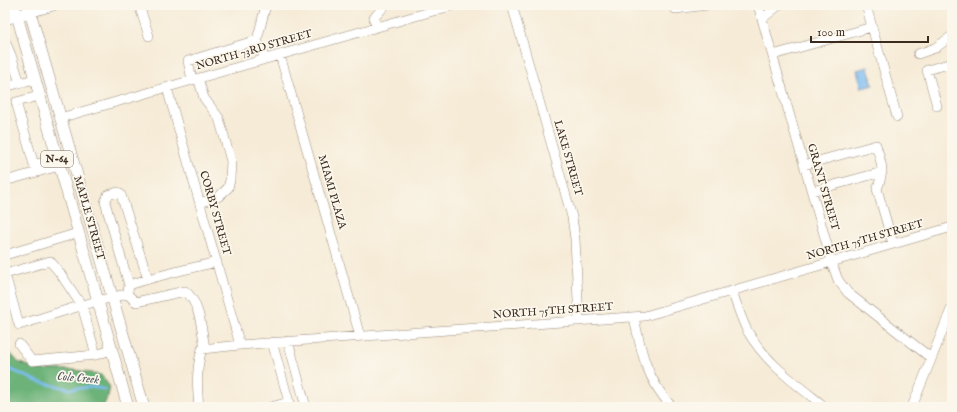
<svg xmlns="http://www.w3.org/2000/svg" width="957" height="412" font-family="'IM FELL English',serif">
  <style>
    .forest { fill: #6db379; stroke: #546e4c }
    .water { fill: #7ebdf2; stroke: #5c7488 }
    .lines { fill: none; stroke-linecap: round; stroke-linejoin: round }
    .stream { stroke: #7ebdf2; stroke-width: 2.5 }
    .minor-casing { stroke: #988a7a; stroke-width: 10 }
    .major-casing { stroke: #988a7a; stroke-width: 12 }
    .minor { stroke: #fff; stroke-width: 9 }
    .major { stroke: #fff; stroke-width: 11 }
    .labels { text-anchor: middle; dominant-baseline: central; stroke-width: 3.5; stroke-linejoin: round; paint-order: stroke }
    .shield { fill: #fbf7ec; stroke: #75685c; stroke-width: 1 }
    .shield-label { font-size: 10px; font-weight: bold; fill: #3b2a1e }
    .street-label { font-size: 11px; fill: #3b2a1e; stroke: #fbf7ec }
    .water-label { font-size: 12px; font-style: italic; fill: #4f565e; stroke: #fbf7ec }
  </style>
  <rect width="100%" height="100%" fill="#fbf7ec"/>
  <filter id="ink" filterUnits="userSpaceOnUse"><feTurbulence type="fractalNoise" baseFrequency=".025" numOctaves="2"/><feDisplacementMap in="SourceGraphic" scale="8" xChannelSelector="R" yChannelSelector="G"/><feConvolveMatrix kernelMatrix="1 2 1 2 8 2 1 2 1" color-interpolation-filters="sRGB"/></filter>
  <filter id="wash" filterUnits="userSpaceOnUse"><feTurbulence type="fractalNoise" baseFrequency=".012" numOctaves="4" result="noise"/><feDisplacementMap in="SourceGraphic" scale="16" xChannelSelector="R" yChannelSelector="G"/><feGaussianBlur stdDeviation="0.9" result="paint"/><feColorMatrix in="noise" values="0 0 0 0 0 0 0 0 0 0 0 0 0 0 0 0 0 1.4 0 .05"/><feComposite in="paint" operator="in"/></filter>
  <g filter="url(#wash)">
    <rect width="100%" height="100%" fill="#f6ebd7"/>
    <path class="forest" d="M5 347 18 362 36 369 76 370 101 375 110 387 108 396 103 407H5Z"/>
    <path class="water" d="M868 67 873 85 862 88 857 70Z"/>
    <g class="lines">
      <path class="stream" d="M5 367 39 382 70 389 94 387 106 390"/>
    </g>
  </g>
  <g filter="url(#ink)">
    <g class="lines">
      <defs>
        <path id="minor" d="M139 5 149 36
          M512 5 572 217 575 239 579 321
          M758 5 834 269 838 280 848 293 931 358
          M675 9 707 5
          M762 19 779 5
          M376 27 374 18 385 5
          M872 27 897 117
          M257 40 266 5
          M5 41 11 55 20 83
          M918 54 935 48 952 36
          M280 55 360 336
          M773 55 872 27 866 5
          M198 78 204 98 219 118 231 161 230 180 228 188 218 197 200 203
          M192 80 188 61 257 40 265 59
          M5 87 34 79
          M167 88 240 345
          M39 96 16 102 34 165 57 158
          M937 106 927 70 952 63
          M60 118 454 5
          M804 165 876 145C882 165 885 170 877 189L893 244
          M5 181 59 166
          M812 191 882 172
          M5 255 78 233
          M129 285 105 202 108 195 118 192 121 195 148 279
          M128 291 129 285C159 275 186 269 217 262
          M732 291C737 305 741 319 748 332 767 364 796 384 825 407
          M634 317C641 352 647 380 672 407
          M288 341 306 407
          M19 344 32 361 96 355
          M111 350 96 355 82 306 60 273 50 261 5 274 19 325C55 314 91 301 127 294L136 302 185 291C200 302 202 331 205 349
          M199 407C197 387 196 369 202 349L240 345 645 316 952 227
          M271 407 289 402 272 342
          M912 407 952 307"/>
        <path id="major" d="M14 5 128 407
          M28 5 144 407
          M5 19 53 5"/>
      </defs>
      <use href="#minor" class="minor-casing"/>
      <use href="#major" class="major-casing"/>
      <use href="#minor" class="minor"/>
      <use href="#major" class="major"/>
    </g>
  </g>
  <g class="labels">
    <rect class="shield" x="41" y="151" width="32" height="16" rx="3"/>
    <g class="shield-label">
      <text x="57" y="159">N-64</text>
    </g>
    <g class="street-label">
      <text transform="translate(254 50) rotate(-16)">NORTH 73RD STREET</text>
      <text transform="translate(568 158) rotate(74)">LAKE STREET</text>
      <text transform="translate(823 187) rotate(74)">GRANT STREET</text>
      <text transform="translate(332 192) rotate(74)">MIAMI PLAZA</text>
      <text transform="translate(215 213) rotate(74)">CORBY STREET</text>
      <text transform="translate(89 218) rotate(74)">MAPLE STREET</text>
      <text transform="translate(865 240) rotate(-16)">NORTH 75TH STREET</text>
      <text transform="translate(553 311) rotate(-4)">NORTH 75TH STREET</text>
    </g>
    <g class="water-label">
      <text transform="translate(78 378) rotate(5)">Cole Creek</text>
    </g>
  </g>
  <rect width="957" height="412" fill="none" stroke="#fbf7ec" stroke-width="20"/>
  <path d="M811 36v6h117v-6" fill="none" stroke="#3b2a1e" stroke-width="2"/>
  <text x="817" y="36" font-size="12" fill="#3b2a1e" stroke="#fbf7ec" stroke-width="3" paint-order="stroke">100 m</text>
</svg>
